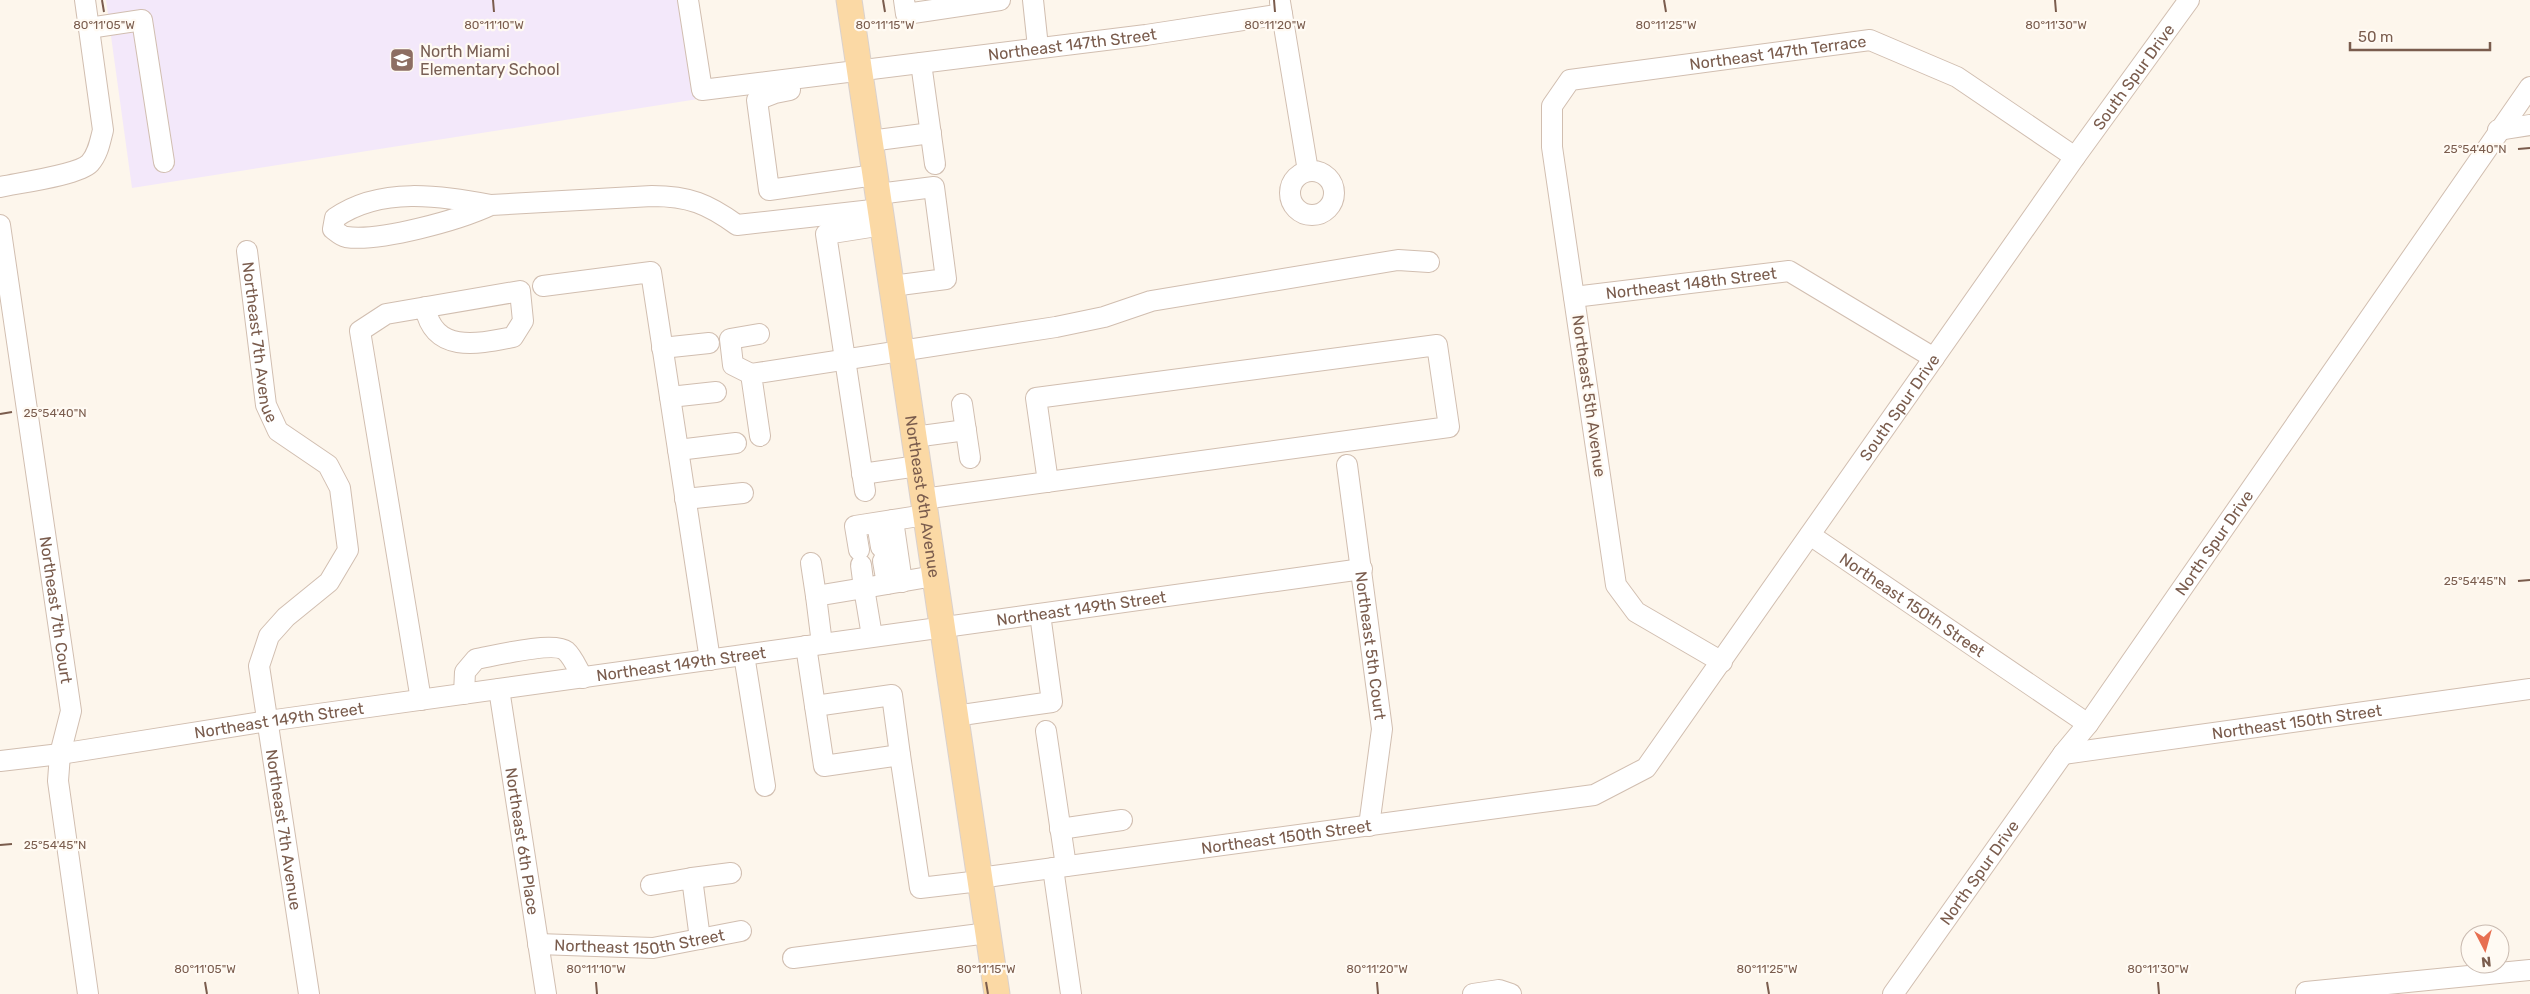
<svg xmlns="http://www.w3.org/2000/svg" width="2530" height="994" font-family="Rubik,sans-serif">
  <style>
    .education { fill: #f3e8fa }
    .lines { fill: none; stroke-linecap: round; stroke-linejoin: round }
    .minor-casing { stroke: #d1beb0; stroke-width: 22 }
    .major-casing { stroke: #dad1cd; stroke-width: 27 }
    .minor { stroke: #fff; stroke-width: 20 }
    .major { stroke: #fbd9a5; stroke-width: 25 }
    .ticks { fill: none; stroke: #7a5c4d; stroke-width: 2 }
    .labels { text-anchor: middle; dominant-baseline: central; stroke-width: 4.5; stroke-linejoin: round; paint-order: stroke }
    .street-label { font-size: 16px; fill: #7a5c4d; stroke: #fffaf3 }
    .education-label { font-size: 16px; fill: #785e54; stroke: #fffaf3; text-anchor: start }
    .ticks-label { font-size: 12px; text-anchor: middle; fill: #7a5c4d; stroke: #fffaf3; stroke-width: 4.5; stroke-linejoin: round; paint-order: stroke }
  </style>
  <rect width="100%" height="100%" fill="#fdf6ec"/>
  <path class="education" d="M106 0H680L698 99 132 188Z"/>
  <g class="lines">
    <defs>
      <g id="minor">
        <path id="s1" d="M688 0 702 90 1146 35 1282 14"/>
        <path d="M904 0 906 14 1000 0"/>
        <path d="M1033 0 1038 47"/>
        <path d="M1280 2 1308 171"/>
        <path d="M89 28 142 20 164 162"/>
        <path d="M921 63 935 164"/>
        <path d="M790 90 775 93 757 100 769 190 875 175"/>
        <path d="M2498 130 2530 125"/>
        <path d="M870 141 931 133"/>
        <circle cx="1312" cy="193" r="22"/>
        <path d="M0 187C18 183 79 175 90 163 98 154 100 142 103 130L85 0"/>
        <path d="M878 194 934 187 946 279 892 286"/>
        <path d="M491 205C440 196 381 186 335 218L333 229C337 232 341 236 346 237 380 242 459 220 491 205L652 196C689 196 708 204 737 225L881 209"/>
        <path id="s2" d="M0 225 71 711 60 754 58 781 88 994"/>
        <path id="s3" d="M247 251 266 405 278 431 328 465 340 488 348 550 329 582 286 617 269 636 259 666 309 994"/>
        <path d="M543 286 651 272 710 660"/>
        <path id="s4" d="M1574 297 1789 271 1934 358"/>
        <path d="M662 348 709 343"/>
        <path d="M751 374 733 365 730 339 759 334"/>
        <path d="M670 397 716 392"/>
        <path d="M962 404 970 458"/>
        <path d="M760 436 751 374 1056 327 1104 317 1151 301 1398 260 1429 262"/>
        <path d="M914 437 966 430"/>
        <path d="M678 450 736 443"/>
        <path id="s5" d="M1347 465 1382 729 1369 826"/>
        <path d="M862 474 918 466"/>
        <path d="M865 491 826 234 883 225"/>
        <path d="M685 499 743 493"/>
        <path d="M923 499 1449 427 1437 345 1036 398 1048 482"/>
        <path d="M893 520 902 582"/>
        <path d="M877 523 881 547"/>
        <path id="s6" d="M1810 535 2088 724"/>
        <path d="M859 550 855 526 925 515"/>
        <path d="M883 561 887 584"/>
        <path d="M811 563 816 596"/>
        <path d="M861 565 864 588 934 576"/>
        <path d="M822 644 816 596 864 588 872 636"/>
        <path d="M806 646 824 766 900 755 920 888 980 881"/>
        <path d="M744 655 765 786"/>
        <path id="s7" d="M1722 662 1636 612 1616 585 1552 147V106L1570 80 1870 40 1957 77 2075 157"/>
        <path id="s8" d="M499 689 546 994"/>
        <path d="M464 694 465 672 476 659C493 656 554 641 566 651 573 657 578 670 583 678"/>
        <path d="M421 700 360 331 386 314 520 291 523 321 513 337C478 344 434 354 425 307"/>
        <path d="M815 706 892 695 900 755"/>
        <path d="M955 716 1052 702 1040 614"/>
        <path d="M1046 731 1066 866"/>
        <path id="s9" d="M2063 754 2530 689"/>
        <path id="s10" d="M0 761 60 754 268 721 1362 569"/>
        <path d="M1060 829 1122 820"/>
        <path d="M1053 868 1071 994"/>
        <path d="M692 878 731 873"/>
        <path id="s11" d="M979 878 1594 795 1646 768 2075 157 2189 0"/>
        <path d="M651 885 692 878 700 939"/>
        <path id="s12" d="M538 944 653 948 741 931"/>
        <path d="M793 958 988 933"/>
        <path d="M2306 992 2530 970"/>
        <path d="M1473 994 1499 990 1511 994"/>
        <path id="s13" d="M1893 994 2063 754 2088 724 2530 87"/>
      </g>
      <g id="major">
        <path id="s14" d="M849 0 997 994"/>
      </g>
    </defs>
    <use href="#minor" class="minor-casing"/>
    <use href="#major" class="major-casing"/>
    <use href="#minor" class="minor"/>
    <use href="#major" class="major"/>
  </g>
  <path class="ticks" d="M102 0 104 12M493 0 494 12M883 0 885 12M1274 0 1275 12M1664 0 1666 12M2055 0 2056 12M2518 149 2530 148M0 414 12 412M2518 581 2530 580M0 845 12 844M205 982 207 994M596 982 597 994M986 982 988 994M1377 982 1378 994M1767 982 1769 994M2158 982 2159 994"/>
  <defs>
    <symbol id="school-square" viewBox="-11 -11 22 22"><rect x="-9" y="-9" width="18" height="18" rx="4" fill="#8d6e63" stroke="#fffaf3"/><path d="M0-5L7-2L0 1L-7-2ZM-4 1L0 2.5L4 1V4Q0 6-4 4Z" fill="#fff"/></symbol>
  </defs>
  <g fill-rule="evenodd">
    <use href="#school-square" x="388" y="46" width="28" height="28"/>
  </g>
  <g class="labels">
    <g class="street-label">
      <text stroke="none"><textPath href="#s1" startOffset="464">Northeast 147th Street</textPath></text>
      <text stroke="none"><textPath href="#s7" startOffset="858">Northeast 147th Terrace</textPath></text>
      <text stroke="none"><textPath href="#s11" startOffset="1525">South Spur Drive</textPath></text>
      <text stroke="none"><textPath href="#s4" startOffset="118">Northeast 148th Street</textPath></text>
      <text stroke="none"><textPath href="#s3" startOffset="92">Northeast 7th Avenue</textPath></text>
      <text transform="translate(1589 396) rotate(82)">Northeast 5th Avenue</text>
      <text stroke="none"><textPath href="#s11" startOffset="1120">South Spur Drive</textPath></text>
      <text stroke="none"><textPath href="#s14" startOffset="502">Northeast 6th Avenue</textPath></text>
      <text stroke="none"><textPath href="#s13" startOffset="554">North Spur Drive</textPath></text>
      <text stroke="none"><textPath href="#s6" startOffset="124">Northeast 150th Street</textPath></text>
      <text stroke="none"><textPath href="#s10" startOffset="1092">Northeast 149th Street</textPath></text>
      <text stroke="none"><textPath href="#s2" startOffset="389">Northeast 7th Court</textPath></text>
      <text stroke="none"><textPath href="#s5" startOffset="182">Northeast 5th Court</textPath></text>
      <text stroke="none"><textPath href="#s10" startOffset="688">Northeast 149th Street</textPath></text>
      <text stroke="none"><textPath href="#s10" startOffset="282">Northeast 149th Street</textPath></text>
      <text stroke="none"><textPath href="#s9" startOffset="236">Northeast 150th Street</textPath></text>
      <text stroke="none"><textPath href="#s3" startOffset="648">Northeast 7th Avenue</textPath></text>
      <text stroke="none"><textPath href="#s11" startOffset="310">Northeast 150th Street</textPath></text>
      <text stroke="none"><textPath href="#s8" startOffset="154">Northeast 6th Place</textPath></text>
      <text stroke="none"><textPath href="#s13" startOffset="149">North Spur Drive</textPath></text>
      <text stroke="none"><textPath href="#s12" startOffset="102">Northeast 150th Street</textPath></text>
    </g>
    <g class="education-label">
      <text x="420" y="51">North Miami<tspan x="420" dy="18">Elementary School</tspan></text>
    </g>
  </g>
  <g class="ticks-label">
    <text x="104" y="29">80°11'05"W</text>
    <text x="494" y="29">80°11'10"W</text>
    <text x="885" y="29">80°11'15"W</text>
    <text x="1275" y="29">80°11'20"W</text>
    <text x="1666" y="29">80°11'25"W</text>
    <text x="2056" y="29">80°11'30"W</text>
    <text x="2475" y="153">25°54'40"N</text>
    <text x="55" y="417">25°54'40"N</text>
    <text x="2475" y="585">25°54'45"N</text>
    <text x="55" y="849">25°54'45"N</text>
    <text x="205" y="973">80°11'05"W</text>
    <text x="596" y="973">80°11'10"W</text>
    <text x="986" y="973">80°11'15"W</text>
    <text x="1377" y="973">80°11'20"W</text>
    <text x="1767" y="973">80°11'25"W</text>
    <text x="2158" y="973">80°11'30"W</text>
  </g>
  <g transform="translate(2485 949) rotate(174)"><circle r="24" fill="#fffaf3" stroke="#cabbb1"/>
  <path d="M0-4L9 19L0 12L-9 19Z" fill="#e76f51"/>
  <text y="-8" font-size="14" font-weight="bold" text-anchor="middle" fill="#7a5c4d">N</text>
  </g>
  <path d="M2350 42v8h140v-8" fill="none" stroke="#7a5c4d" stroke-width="2.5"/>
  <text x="2358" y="42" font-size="15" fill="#7a5c4d" stroke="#fffaf3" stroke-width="4" paint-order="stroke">50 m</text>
</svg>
